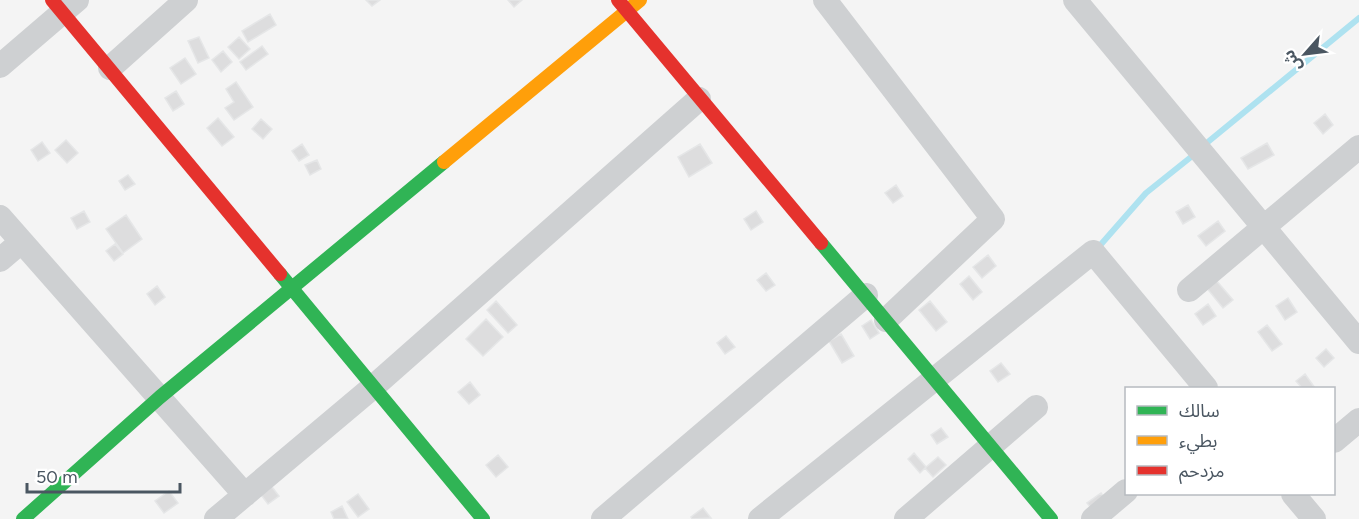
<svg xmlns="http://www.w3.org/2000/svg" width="1359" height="519" font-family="Figtree,'Noto Sans Arabic',sans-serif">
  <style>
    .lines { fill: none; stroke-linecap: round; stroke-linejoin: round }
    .stream { stroke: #aee2f0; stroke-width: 6 }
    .building { fill: #ddddde; stroke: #e5e6e7; stroke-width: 1.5 }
    .street { stroke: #ced0d2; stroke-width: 24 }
    .fast { stroke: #30b455; stroke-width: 14 }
    .slow { stroke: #ff9f0a; stroke-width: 14 }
    .jam { stroke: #e5322d; stroke-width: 14 }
  </style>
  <rect width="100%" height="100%" fill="#f4f4f4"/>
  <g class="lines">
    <path class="stream" d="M1203 146 1359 18
      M1096 250 1146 193 1196 153"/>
  </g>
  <path class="building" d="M366 0H380L372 6Z
    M508 0H522L514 7Z
    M270 14 276 25 248 42 242 31Z
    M199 37 209 58 198 63 188 41Z
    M239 37 250 49 239 59 228 47Z
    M262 46 268 54 246 70 240 62Z
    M223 51 232 62 221 72 212 60Z
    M185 58 196 74 181 84 170 68Z
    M236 82 253 107 234 120 225 108 234 102 226 89Z
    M176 91 184 104 173 111 165 98Z
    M1325 114 1333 125 1323 134 1314 123Z
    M218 118 234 137 222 146 207 128Z
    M261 119 272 129 263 139 252 129Z
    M66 140 78 153 67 163 55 150Z
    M42 142 50 153 38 161 31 150Z
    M1267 143 1274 155 1248 169 1241 158Z
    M302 144 309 155 299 161 292 151Z
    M700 144 712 163 689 177 678 157Z
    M317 160 321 169 310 175 305 165Z
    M128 175 135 184 125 190 119 181Z
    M896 185 903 196 893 203 885 193Z
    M1188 205 1195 217 1183 224 1176 212Z
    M84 211 90 222 77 229 71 218Z
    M756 211 763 222 751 230 744 219Z
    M126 215 142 239 123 253 106 229Z
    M1218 221 1225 231 1206 246 1198 236Z
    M115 244 123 254 114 261 106 251Z
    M988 255 996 266 982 278 973 267Z
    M766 273 775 285 766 291 757 280Z
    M969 276 982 292 973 300 960 284Z
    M1215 279 1233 300 1223 308 1205 286Z
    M157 286 165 297 155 305 147 294Z
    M1288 298 1297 312 1285 320 1276 306Z
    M496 301 517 325 508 333 487 310Z
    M930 301 947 322 936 331 919 310Z
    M1208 304 1216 316 1203 325 1195 314Z
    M486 319 503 337 483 356 466 339Z
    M871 320 879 333 870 339 862 326Z
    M1267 325 1282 344 1272 351 1258 332Z
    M841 334 854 356 842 363 829 341Z
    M726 336 735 347 725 354 717 343Z
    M1326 349 1334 358 1324 367 1316 358Z
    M1001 363 1010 374 998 382 990 371Z
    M1305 374 1315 388H1302L1296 381Z
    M470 382 480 395 469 404 458 392Z
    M941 428 948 437 937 444 931 435Z
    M914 453 926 467 920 473 908 459Z
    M498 455 508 467 496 477 486 465Z
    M938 457 946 465 933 477 925 468Z
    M272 487 279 496 268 504 261 495Z
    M169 491 178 503 164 513 155 501Z
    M1101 493 1108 503 1095 513 1087 503Z
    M358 494 369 509 358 517 347 502Z
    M342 506 348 519H334L331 512Z
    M703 508 711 518 692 519 691 517Z"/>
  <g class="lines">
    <path class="street" d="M825 0 993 219 886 320
      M1075 0 1359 342
      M0 66 77 0
      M110 68 186 0
      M0 217 245 495
      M0 260 21 242
      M1189 290 1359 147
      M1334 441 1359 420
      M1293 494 1314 519
      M216 519 373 387 699 99
      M603 519 866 295
      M760 519 1093 252 1206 388
      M906 519 1036 407
      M1093 519 1126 491"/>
    <path class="fast" d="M821 243 1051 519
      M280 274 483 519
      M23 519 160 397 444 162"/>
    <path class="slow" d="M444 162 640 0"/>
    <path class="jam" d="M52 0 280 274
      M618 0 821 243"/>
  </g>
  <rect x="1125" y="387" width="210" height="108" fill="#ffffff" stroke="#b7bbc0" stroke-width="1.5"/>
  <rect x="1137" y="406" width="30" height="9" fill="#30b455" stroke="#b7bbc0" stroke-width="1.5"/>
  <text x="1179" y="417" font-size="18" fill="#4a5661">سالك</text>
  <rect x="1137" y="436" width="30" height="9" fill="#ff9f0a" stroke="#b7bbc0" stroke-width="1.5"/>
  <text x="1179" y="447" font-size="18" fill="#4a5661">بطيء</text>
  <rect x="1137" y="466" width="30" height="9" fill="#e5322d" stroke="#b7bbc0" stroke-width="1.5"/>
  <text x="1179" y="477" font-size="18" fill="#4a5661">مزدحم</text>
  <g transform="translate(1305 54) rotate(242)" stroke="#ffffff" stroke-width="4.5" paint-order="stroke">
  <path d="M0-4.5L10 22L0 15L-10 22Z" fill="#4a5661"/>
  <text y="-9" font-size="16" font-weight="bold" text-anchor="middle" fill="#4a5661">ش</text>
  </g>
  <path d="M27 483v9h153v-9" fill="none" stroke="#4a5661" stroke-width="3"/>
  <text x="36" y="483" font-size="18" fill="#4a5661" stroke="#ffffff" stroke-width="4.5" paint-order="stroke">50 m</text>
</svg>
